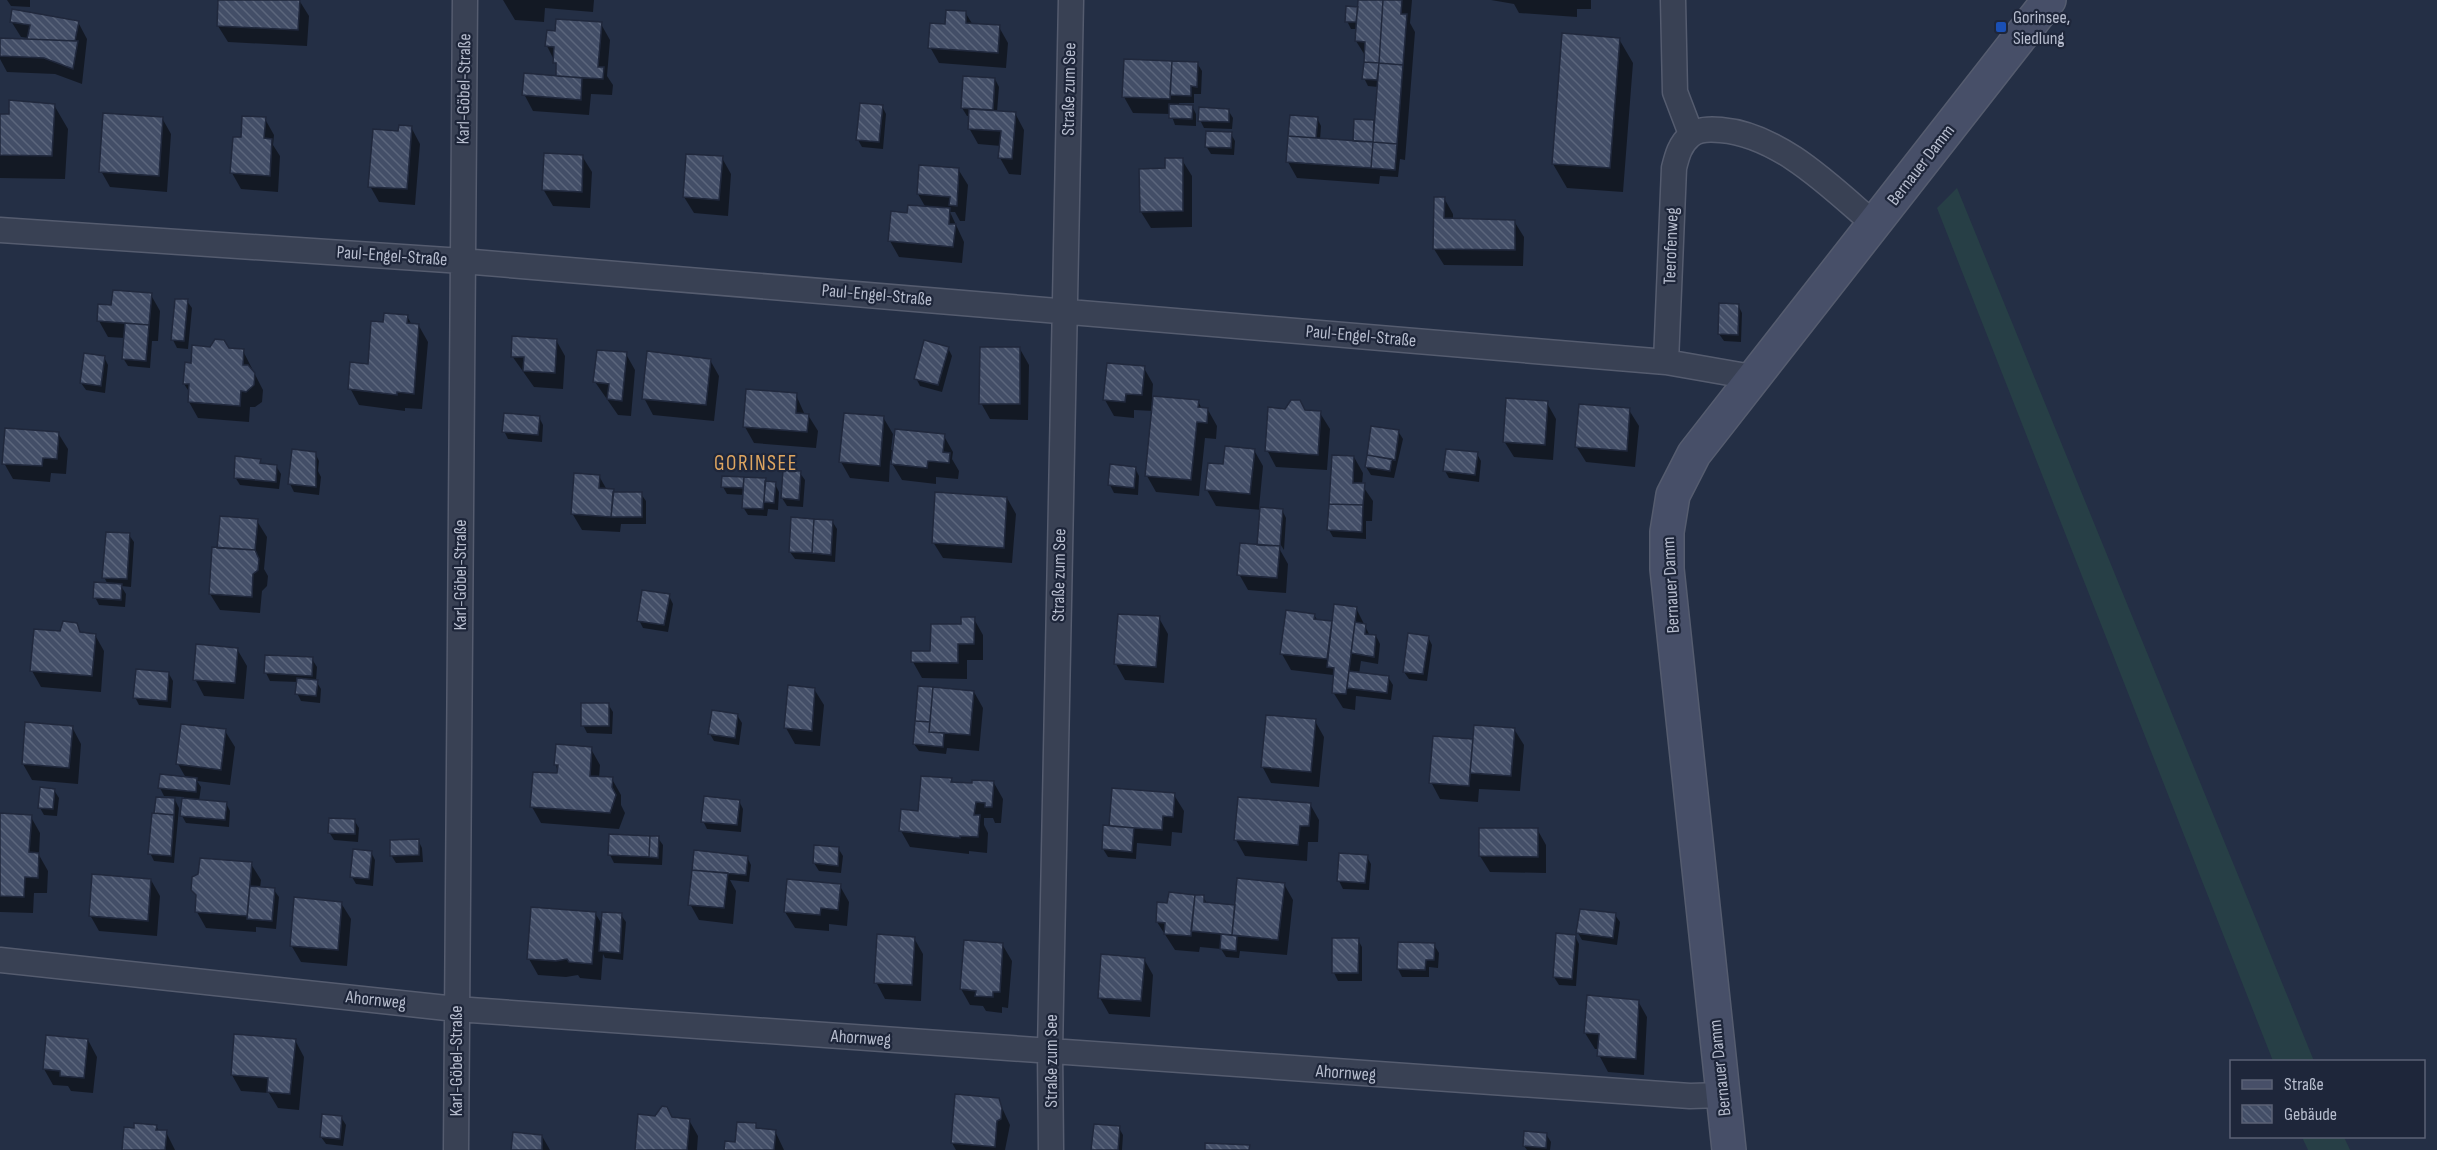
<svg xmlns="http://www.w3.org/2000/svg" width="2437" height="1150" font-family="'Sofia Sans Condensed',sans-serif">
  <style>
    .grass { fill: #273f46 }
    .shadow { fill: #0007 }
    .building { fill: url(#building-back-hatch); stroke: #20283c; stroke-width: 1.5 }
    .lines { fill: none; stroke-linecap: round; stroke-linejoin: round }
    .minor-casing { stroke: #555c6f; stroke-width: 27 }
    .secondary-casing { stroke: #555c6f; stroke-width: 36 }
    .minor { stroke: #394154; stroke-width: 24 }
    .secondary { stroke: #474f68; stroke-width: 33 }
    .transit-dot { fill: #1a4fb4; stroke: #1e263a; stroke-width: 2 }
    .labels { text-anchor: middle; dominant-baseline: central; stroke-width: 4.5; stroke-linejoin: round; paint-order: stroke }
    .poi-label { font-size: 18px; fill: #b7bdce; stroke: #1e263a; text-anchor: start }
    .street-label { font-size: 18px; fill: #b7bdce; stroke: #1e263a }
    .quarter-label { font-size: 21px; letter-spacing: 1.5px; fill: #dfa660; stroke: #1e263a }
  </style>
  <defs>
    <pattern id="building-back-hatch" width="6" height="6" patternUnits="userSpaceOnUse" patternTransform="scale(1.5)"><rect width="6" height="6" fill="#434e67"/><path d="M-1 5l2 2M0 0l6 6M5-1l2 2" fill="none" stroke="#5c667c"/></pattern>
  </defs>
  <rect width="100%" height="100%" fill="#242f45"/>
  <path class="grass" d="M1957 188 2314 1061H2273L1937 208Z
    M2302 1137H2344L2350 1150H2308Z"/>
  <path class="shadow" d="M7 0H30V7L11 6Z
    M220 0H299L309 16 307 46 228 42 218 26Z
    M503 0H594L593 12 545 8 544 22 515 20Z
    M1359 0H1412L1410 23 1415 32 1405 160 1400 159 1398 177 1380 176 1379 184 1297 178 1288 162 1317 118 1321 126 1320 140 1356 143V120L1376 122 1378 87 1368 86 1364 78 1366 57 1356 41 1357 29H1351L1347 21 1359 8Z
    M1491 0H1591V9H1577V17L1519 13 1514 4Z
    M965 12 973 25 999 27 1008 43 1006 68 939 63 930 47 947 26Z
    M11 21 78 22 87 39 82 84 55 74 7 72 0 59V40L27 41 28 38 21 37Z
    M601 24 610 40 607 76 613 85 612 95 591 94 589 115 533 111 524 94 557 77 558 68 547 46 556 32Z
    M1619 39 1633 63 1623 192 1567 188 1553 164Z
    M1197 63 1202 71 1201 94H1194V103H1179V106H1192L1196 114V126L1175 125 1171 114 1133 113 1124 97Z
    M995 79 999 87 997 112 1015 113 1024 130 1021 175 1009 174 1000 158 1001 146 978 144 969 128 970 116H967L962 108Z
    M54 105 68 129 65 179 0 178V115L10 116Z
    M882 106 886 114 883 149 862 147 858 140Z
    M1228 110 1233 118 1232 129 1204 128 1200 120Z
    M162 118 171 134 167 192 110 187 101 171Z
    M265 119 274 135 273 145 280 156 278 192 241 189 232 173 242 139Z
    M411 127 420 144 415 205 379 202 370 186 399 133Z
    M1231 134 1235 141 1234 155 1211 154 1206 146Z
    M688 155 722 158 731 174 728 216 694 213 684 197Z
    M582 156 592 172 590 208 553 206 543 189Z
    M1182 160 1192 176V227L1151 228 1141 212 1167 170Z
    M958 169 968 185 965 221H960L955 212H950L964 242 962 263 899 257 890 241 909 214 926 208 918 194Z
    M1444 198 1453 214V220L1514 221 1524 237 1523 266 1444 265 1434 249Z
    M151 295 160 311 158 341H152L150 368 128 366 123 358 125 338 108 337 99 321 113 306Z
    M187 301 192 308 188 349 177 348 173 340Z
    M1738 305 1742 313 1741 342 1724 341 1719 334Z
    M407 316 412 325 419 326 428 342 422 409 405 408V411L359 405 350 388 369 365 385 324Z
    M556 340 565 356 563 389 534 387 512 356Z
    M948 348 952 356 942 392 920 386 916 378Z
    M1020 349 1029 365 1028 420 990 419 981 403Z
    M243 351 263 390 262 402 255 407H250L249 422 198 418 189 402 190 393 184 384 192 365Z
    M626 354 635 370 631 416 618 415 595 382Z
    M104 357 108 365 105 393 86 390 81 383Z
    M710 360 719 376 714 421 653 415 644 398Z
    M1144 368 1153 384 1152 397 1198 401 1202 409 1208 410 1217 426 1216 439 1205 438 1199 496 1156 492 1147 476 1153 411 1134 410V418L1114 416 1105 400Z
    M796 395 805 415H808L818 431 816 448 754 443 745 427Z
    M1547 403 1556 419 1553 460 1514 457 1504 441Z
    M1629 410 1639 426 1635 467 1586 462 1576 446Z
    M1305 412 1320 413 1330 429 1327 470 1276 467 1267 450Z
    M539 417 543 425 542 442 508 439 504 431Z
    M883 417 893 434 891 450 944 436 953 452 952 459 959 471 958 479 936 477V484L902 480 890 460 889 482 850 478 841 462Z
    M1398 431 1403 439 1394 478 1371 475 1366 467Z
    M58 433 68 449 66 474 51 473 50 482 13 479 4 463Z
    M1254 450 1263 466 1259 508 1282 510 1286 518 1284 550 1277 539 1275 541 1288 564 1286 593 1248 590 1239 574 1259 546 1262 510 1216 506 1207 490 1225 466Z
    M315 453 319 461 318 471 321 477 319 495 294 492 290 484Z
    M1477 454 1481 461 1479 482 1449 478 1445 471Z
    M1354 457 1363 473 1362 485 1373 501 1372 521H1366V539L1333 537 1329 530Z
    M260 460 262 465 276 466 281 474 279 489 240 485 235 477Z
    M1135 468 1139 476 1138 495 1114 493 1110 485Z
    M800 473 805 480 803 507 787 506 782 498Z
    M599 476 607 490H613L615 494H641L646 501V524H621L620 532 582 530 572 513Z
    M724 477 765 480 766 483 775 484 779 492 778 510 768 509 767 516 748 515 743 507 744 495 727 494 723 487Z
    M1007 498 1016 514 1012 563 943 558 933 542Z
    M257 521 267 537 264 569 268 576 267 586 262 591 260 613 220 610 210 594 219 549Z
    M832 521 837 529 835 562 795 559 790 552Z
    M129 535 134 542 131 587 121 586 126 594 125 607 99 605 95 597 108 585 104 577Z
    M669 596 673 604 668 632 643 628 639 620Z
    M1356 608 1370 636H1376L1380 644 1378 664 1361 661 1359 674 1388 677 1393 685 1391 700 1356 696 1355 710 1343 708 1333 692V675L1291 670 1282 654 1314 615 1318 621 1333 623Z
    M1159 618 1168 634 1164 683 1125 680 1116 664Z
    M974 619 983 635V660H967V679L922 678 913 662 932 653 962 625Z
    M76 624 82 634 95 635 104 651 101 692 41 687 32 671 61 632Z
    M1428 637 1432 645 1427 681 1409 679 1404 672Z
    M237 649 247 666 244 699 204 696 195 679Z
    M312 659 317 667 316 681 321 689 320 703 301 701 297 693 298 682 270 681 266 673Z
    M169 674 173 681 171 708 139 705 135 697Z
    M814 689 824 705 820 746 795 744 786 728Z
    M974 692 983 708 979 751 947 748 946 754 919 751 914 744Z
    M608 704 613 712 612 734 587 733 583 725Z
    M737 715 742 723 739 745 714 741 710 734Z
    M1315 721 1324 737 1319 787 1271 783 1262 766Z
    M72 727 81 744 78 784 32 780 23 764Z
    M1514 729 1524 745 1520 791 1479 789 1478 802 1440 799 1431 782 1475 740Z
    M225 731 235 747 230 785 197 781 201 787 199 801 226 803 230 811 229 827 186 823 182 816 184 797 164 796 160 788 186 778 178 764Z
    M591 749 600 765 599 778 612 779 621 795V805L625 813 619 829 541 823 532 807 558 775 556 764Z
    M951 779 953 783 973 785 994 783 1003 799 1001 823H995L993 818H984V825L988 833 987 853 969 851V854L910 847 901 831Z
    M54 790 59 798 57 816 44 815 40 808Z
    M1174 795 1184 811 1182 833 1172 832 1171 846 1137 843 1136 859 1108 857 1103 849 1110 828Z
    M157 799 175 800 179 808 174 863 154 861 150 853Z
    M739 801 743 809 741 832 707 829 703 821Z
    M1310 804 1319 820 1318 842H1308L1307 861 1245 856 1236 840Z
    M0 815 31 817 40 833 39 855 48 871 47 893H34L33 913 0 912Z
    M354 820 359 828 358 842 334 840 329 832Z
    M1537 829 1546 845V873L1490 872 1480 856Z
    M658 838 663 845 662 865 614 863 610 855Z
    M418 840 422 848 423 862 396 863 391 855Z
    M838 848 843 856 841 873 819 871 814 863Z
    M371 852 375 860 373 886 356 884 352 877Z
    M747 857 751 865 749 882 730 880 736 891 733 924 699 920 690 904Z
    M1367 857 1371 864 1369 890 1343 889 1339 881Z
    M251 864 261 880 260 888 274 890 279 897 276 929 256 927V932L206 928 197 912 198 899 193 890Z
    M151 880 160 896 157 936 99 931 90 915Z
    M1284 884 1293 900 1287 955 1240 951 1239 958 1226 957 1221 949 1200 947 1199 952 1175 950 1157 922 1203 897 1207 903 1236 906Z
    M840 886 849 902 847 926 829 924V931L795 928 785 912Z
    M341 903 351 919 347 966 301 962 291 945Z
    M595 913 603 926 621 915 626 922 623 960 605 958 603 954 601 980 580 978 578 975 566 977 538 975 529 959Z
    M1615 915 1620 922 1617 945 1582 940 1578 933Z
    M1575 936 1579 944 1576 986 1559 985 1554 977Z
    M914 938 923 954 921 1001 885 999 876 982Z
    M1358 940 1362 947V981H1338L1334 973Z
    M1002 944 1012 961 1008 1008 1002 1007V1013L986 1011 983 1006 970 1005 961 989Z
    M1434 945 1439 953 1438 968 1429 967V977H1402L1398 969Z
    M1144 959 1153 975 1150 1017 1109 1014 1100 998Z
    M1638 1001 1647 1017 1644 1075 1608 1072 1599 1055V1049H1595L1585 1033Z
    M88 1040 97 1057 93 1093 71 1091 68 1086 53 1085 44 1069Z
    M295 1040 304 1057 299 1110 278 1108 269 1093 241 1091 232 1075Z
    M998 1099 1010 1125 1005 1150H956L952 1143Z
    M341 1117 346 1125 343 1146 326 1144 321 1137Z
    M673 1119 689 1120 698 1136 697 1150H637Z
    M755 1125 758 1130 775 1131 784 1150H725L736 1144Z
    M156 1126 159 1131 166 1132 175 1150H123L135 1130Z
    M1119 1128 1123 1135 1122 1150H1093Z
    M1546 1134 1551 1142 1550 1150H1527L1524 1146Z
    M542 1136 550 1150H513Z"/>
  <path class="building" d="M218 0H300L298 30 217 26Z
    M1358 0H1383L1379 63 1364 62 1365 42 1355 41Z
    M1383 0H1402L1401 14H1407L1403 65 1379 63Z
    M1346 6 1358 7 1356 22H1345Z
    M12 9 79 21 75 41 27 39 30 25 10 22Z
    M946 10 966 11V23L1000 25 998 53 928 48 930 23 945 24Z
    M556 19 602 22 598 67H604L603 79 556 76V63H553L554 47 545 46 547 30 555 31Z
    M1562 33 1620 38 1610 168 1552 164Z
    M0 38 78 41 73 69 44 58 0 56Z
    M1124 59 1172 61 1170 99 1122 97Z
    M1172 61 1198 62 1197 87 1191 86V96L1170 95Z
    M1364 62 1379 63 1377 80 1362 79Z
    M1379 63 1403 65 1397 144 1373 142Z
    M524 73 582 78 581 100 522 95Z
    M963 76 995 78 993 110 961 108Z
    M9 100 55 104 52 156 0 155V114H9Z
    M860 103 883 105 879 142 856 140Z
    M1169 104 1193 105 1192 119 1169 118Z
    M1199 107 1229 109V122L1198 121Z
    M969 109 1016 112 1012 159 998 158 1001 131 968 129Z
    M103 113 163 117 159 176 99 172Z
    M1290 115 1318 117 1316 138 1288 136Z
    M242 116 266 117 264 138 272 139 270 176 230 173 233 137H241Z
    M1354 119 1374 120 1373 142 1353 141Z
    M399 125 412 126 407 189 368 187 373 129 398 131Z
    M1206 131 1232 132 1231 148 1205 147Z
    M1288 136 1373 142 1371 168 1286 162Z
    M1373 142 1397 144 1395 170 1371 168Z
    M544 153 583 155 582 192 542 190Z
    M686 154 723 156 719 200 683 197Z
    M1165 158H1183V211L1140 212 1139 169 1165 168Z
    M919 165 959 168 957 206 949 205 950 197 917 194Z
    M1434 197H1445L1444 218 1515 220V250L1433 249Z
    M908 205 950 208 949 224H956L953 247 888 241 891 211 907 213Z
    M113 290 152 293 149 325 97 321 98 304 111 305Z
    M175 299H188L184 341 171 340Z
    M1719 303 1739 304 1738 335 1718 334Z
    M384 313 408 315 407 323 419 324 414 394 397 392V395L348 389 350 362 368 364 371 321 383 322Z
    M125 323 149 325 146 361 122 359Z
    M512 336 557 339 555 373 523 371 524 357H511Z
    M215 339 224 340 229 348 244 349 243 365H248L255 373 254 385 246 392 241 391 240 406 188 402 189 384H183L185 362 191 363 192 345 210 347Z
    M924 340 949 347 938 385 914 379Z
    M980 347H1020V404H979Z
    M597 350 627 352 622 401 607 399 609 384 593 382Z
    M647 351 711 359 706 405 642 399Z
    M84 353 105 356 101 386 80 383Z
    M1107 363 1145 366 1142 395 1126 394 1125 402 1103 400Z
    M746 389 797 393 796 413 809 414 807 432 743 427Z
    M1153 396 1199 400 1198 407 1208 408 1207 423 1197 422 1191 480 1145 476Z
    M1506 398 1548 401 1545 445 1503 442Z
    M1291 400H1300L1305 410 1321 411 1318 455 1265 451 1268 407 1285 409Z
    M1579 404 1630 408 1627 451 1575 447Z
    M504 413 540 416 538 435 502 432Z
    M844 413 884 416 880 466 839 462Z
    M1371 426 1399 430 1395 460 1367 455Z
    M5 428 59 432 57 459 43 458 42 466 2 464Z
    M895 429 945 434 943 452 950 453 949 463 928 461 927 468 891 464Z
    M1225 446 1255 449 1250 494 1205 490 1208 463 1223 464Z
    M292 449 316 452V487L288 484Z
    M1446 449 1478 452 1475 475 1443 471Z
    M1332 455 1354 456 1353 483H1365L1363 505 1329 504Z
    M1367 455 1392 459 1390 471 1365 467Z
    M235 456 261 459 260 463 277 465 276 482 234 478Z
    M1110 464 1136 467 1134 488 1108 485Z
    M783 470 801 471 799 500 781 498Z
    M574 473 600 475 599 488 614 489 611 517 571 514Z
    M722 476 744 477 743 488 721 487Z
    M744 477 766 478 763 509 742 508Z
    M765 481 776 482 774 503 764 502Z
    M613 492H642V517H611Z
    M935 492 1007 497 1004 548 932 543Z
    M1329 504 1363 505 1362 532 1327 530Z
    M1260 507 1283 509 1280 546 1257 545Z
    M220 516 258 519 255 550 217 548Z
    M791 517 814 519 812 553 789 552Z
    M814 519 833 520 831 555 812 553Z
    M106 532 130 533 127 579 102 578Z
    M1240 543 1280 546 1277 578 1237 575Z
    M212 547 255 550 259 559 258 570 253 574 252 597 209 594Z
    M94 582 122 584 121 600 93 598Z
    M642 590 670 594 664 625 637 621Z
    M1334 604 1357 607 1346 694 1332 693 1334 668 1327 667Z
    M1286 610 1315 614 1314 619 1332 621 1327 659 1280 654Z
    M1118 614 1160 616 1156 667 1114 664Z
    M961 617H975L974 644H958V663L911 662V651H930L931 624H961Z
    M63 621 77 623 80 632 96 634 92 676 30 671 34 629 60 631Z
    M1355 622 1366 624 1365 634 1376 635 1374 657 1351 653Z
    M1408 633 1429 636 1423 674 1403 672Z
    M196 644 238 648 235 683 193 680Z
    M265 655 313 657 312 676 264 673Z
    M136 669 169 672 167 701 133 698Z
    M1349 671 1389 676 1387 693 1347 688Z
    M297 678 318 680 316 696 295 694Z
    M788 685 815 688 812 731 784 728Z
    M918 686 933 687 930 722 915 721Z
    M933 687 974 691 970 735 929 732Z
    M581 703H609V726H581Z
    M712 710 738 714 735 738 708 734Z
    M1266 715 1316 719 1311 772 1261 767Z
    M915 721 930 722 929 732 944 733 943 747 913 744Z
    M25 722 73 726 69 768 22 764Z
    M181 724 226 729 221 770 176 764Z
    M1474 725 1515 728 1511 776 1470 773Z
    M1433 736 1473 739 1469 786 1429 783Z
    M556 744 592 747 590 776 613 777 612 787 616 795 610 813 530 807 533 772 557 773 558 765H554Z
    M160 774 197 778 196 792 158 788Z
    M921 776 952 778 951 782 972 783V780L994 781 992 807H985V803L976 802 974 815H980L978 837 960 836V838L899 831 901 809 918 811Z
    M40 787 55 789 53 809 38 808Z
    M1112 788 1175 793 1173 817 1163 816 1162 830 1109 826Z
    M704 796 740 800 737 825 701 822Z
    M156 797 175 798 174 815 154 813Z
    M1238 797 1311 803 1309 826H1300L1298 845 1234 840Z
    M182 798 227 802 225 820 180 816Z
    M0 813 32 815 29 852 39 853 38 878 25 877 24 897 0 896Z
    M152 813 174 815 171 856 148 854Z
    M329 818 355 819V834L328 833Z
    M1103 825 1134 828 1132 852 1102 849Z
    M1479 828H1538V857L1479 856Z
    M609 834 650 836 649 857 608 855Z
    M650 836H659L658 858 649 857Z
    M419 839V855L390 856V840Z
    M814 845 839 847 838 866 813 863Z
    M353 849 372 851 369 879 350 877Z
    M694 850 748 856 746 875 692 870Z
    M1339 853 1368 855 1365 883 1337 881Z
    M200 858 252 862 247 916 195 912 196 895 191 890 192 877 198 874Z
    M692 870 728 873 724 908 688 905Z
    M92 874 151 879 148 921 89 916Z
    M1237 878 1285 883 1278 940 1232 935Z
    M787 879 841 884 838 910 821 908 820 915 784 912Z
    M250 886 275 888 272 921 247 919Z
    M1169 892 1195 895 1191 936 1164 934 1165 923 1156 922 1157 902 1167 903Z
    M1195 895H1204V902L1235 905 1232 935 1191 931Z
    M294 897 342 902 338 950 290 946Z
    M531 907 596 912 592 964 569 962 567 959 556 961 527 959Z
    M1580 909 1616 913 1613 938 1576 933Z
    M602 912 622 913 620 953 599 951Z
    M1556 933 1576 935 1572 979 1553 977Z
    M877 934 915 937 912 985 874 983Z
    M1221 934 1237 936 1236 951 1220 949Z
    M1332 938H1359L1358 973H1332Z
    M964 940 1003 943 1000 992H993V997L975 996 976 991 960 989Z
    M1398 942 1435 943 1434 960H1426L1425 970 1397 969Z
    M1101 954 1145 958 1141 1001 1098 998Z
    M1587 995 1639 1000 1636 1059 1597 1056 1599 1034 1584 1033Z
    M234 1034 296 1039 290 1094 267 1092 268 1078 231 1075Z
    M46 1035 88 1039 84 1078 60 1076V1071L43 1069Z
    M955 1094 999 1098 1002 1108 1001 1119 997 1121 995 1147 951 1143Z
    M662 1106 667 1107 672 1117 690 1119 687 1150H635L638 1114 655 1116Z
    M322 1114 342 1116 340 1139 320 1137Z
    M737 1122 756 1123V1128L776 1130 774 1150H724L725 1141 735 1142Z
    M134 1123 157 1125 156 1130H167L165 1150H122L124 1127 134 1128Z
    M1094 1124 1120 1126 1118 1150H1091Z
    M1524 1131 1547 1133 1546 1148 1523 1146Z
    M513 1132 542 1135V1150H511Z
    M1205 1143 1250 1145 1249 1150H1205Z"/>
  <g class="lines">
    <defs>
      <path id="minor" d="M1673 0 1675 92 1691 134
        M0 230 462 261 1666 362 1752 377
        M1666 362 1674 168C1677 156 1680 144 1690 136 1697 129 1711 129 1721 130 1780 135 1831 187 1875 225
        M0 960 456 1009 1690 1096 1723 1095
        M456 1150 465 0
        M1051 1150 1050 1051 1071 0"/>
      <path id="secondary" d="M1729 1150 1667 569V532L1673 495 1694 454 2049 0"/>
    </defs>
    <use href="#minor" class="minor-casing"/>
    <use href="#secondary" class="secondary-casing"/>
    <use href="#minor" class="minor"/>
    <use href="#secondary" class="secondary"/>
  </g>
  <rect class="transit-dot" x="1995" y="21" width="12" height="12" rx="3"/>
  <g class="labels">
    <g class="poi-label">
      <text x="2013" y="17">Gorinsee,<tspan x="2013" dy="21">Siedlung</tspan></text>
    </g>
    <g class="street-label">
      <text transform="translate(464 89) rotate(-89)">Karl-Göbel-Straße</text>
      <text transform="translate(1069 89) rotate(-89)">Straße zum See</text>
      <text transform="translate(1921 165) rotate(-52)">Bernauer Damm</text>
      <text transform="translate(1671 246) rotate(-88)">Teerofenweg</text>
      <text transform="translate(392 256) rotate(4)">Paul-Engel-Straße</text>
      <text transform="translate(877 295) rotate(5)">Paul-Engel-Straße</text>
      <text transform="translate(1361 336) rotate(5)">Paul-Engel-Straße</text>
      <text transform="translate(460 575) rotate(-90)">Karl-Göbel-Straße</text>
      <text transform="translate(1059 575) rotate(-89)">Straße zum See</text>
      <text transform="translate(1671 585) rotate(-93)">Bernauer Damm</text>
      <text transform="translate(376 1000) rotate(6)">Ahornweg</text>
      <text transform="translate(861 1038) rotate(4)">Ahornweg</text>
      <text transform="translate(456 1061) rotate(-90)">Karl-Göbel-Straße</text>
      <text transform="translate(1051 1061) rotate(-90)">Straße zum See</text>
      <text transform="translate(1720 1068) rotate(-96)">Bernauer Damm</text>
      <text transform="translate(1346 1073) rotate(4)">Ahornweg</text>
    </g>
    <g class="quarter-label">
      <text x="756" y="463">GORINSEE</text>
    </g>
  </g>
  <rect x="2230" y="1060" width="195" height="78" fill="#1e263a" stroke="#5b6275" stroke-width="1.5"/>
  <rect x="2242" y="1080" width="30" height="9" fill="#474f68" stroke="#5b6275" stroke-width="1.5"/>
  <text x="2284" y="1090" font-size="18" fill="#b7bdce">Straße</text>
  <rect x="2242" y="1105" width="30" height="18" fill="url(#building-back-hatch)" stroke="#5b6275" stroke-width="1.5"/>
  <text x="2284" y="1120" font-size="18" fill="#b7bdce">Gebäude</text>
</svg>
